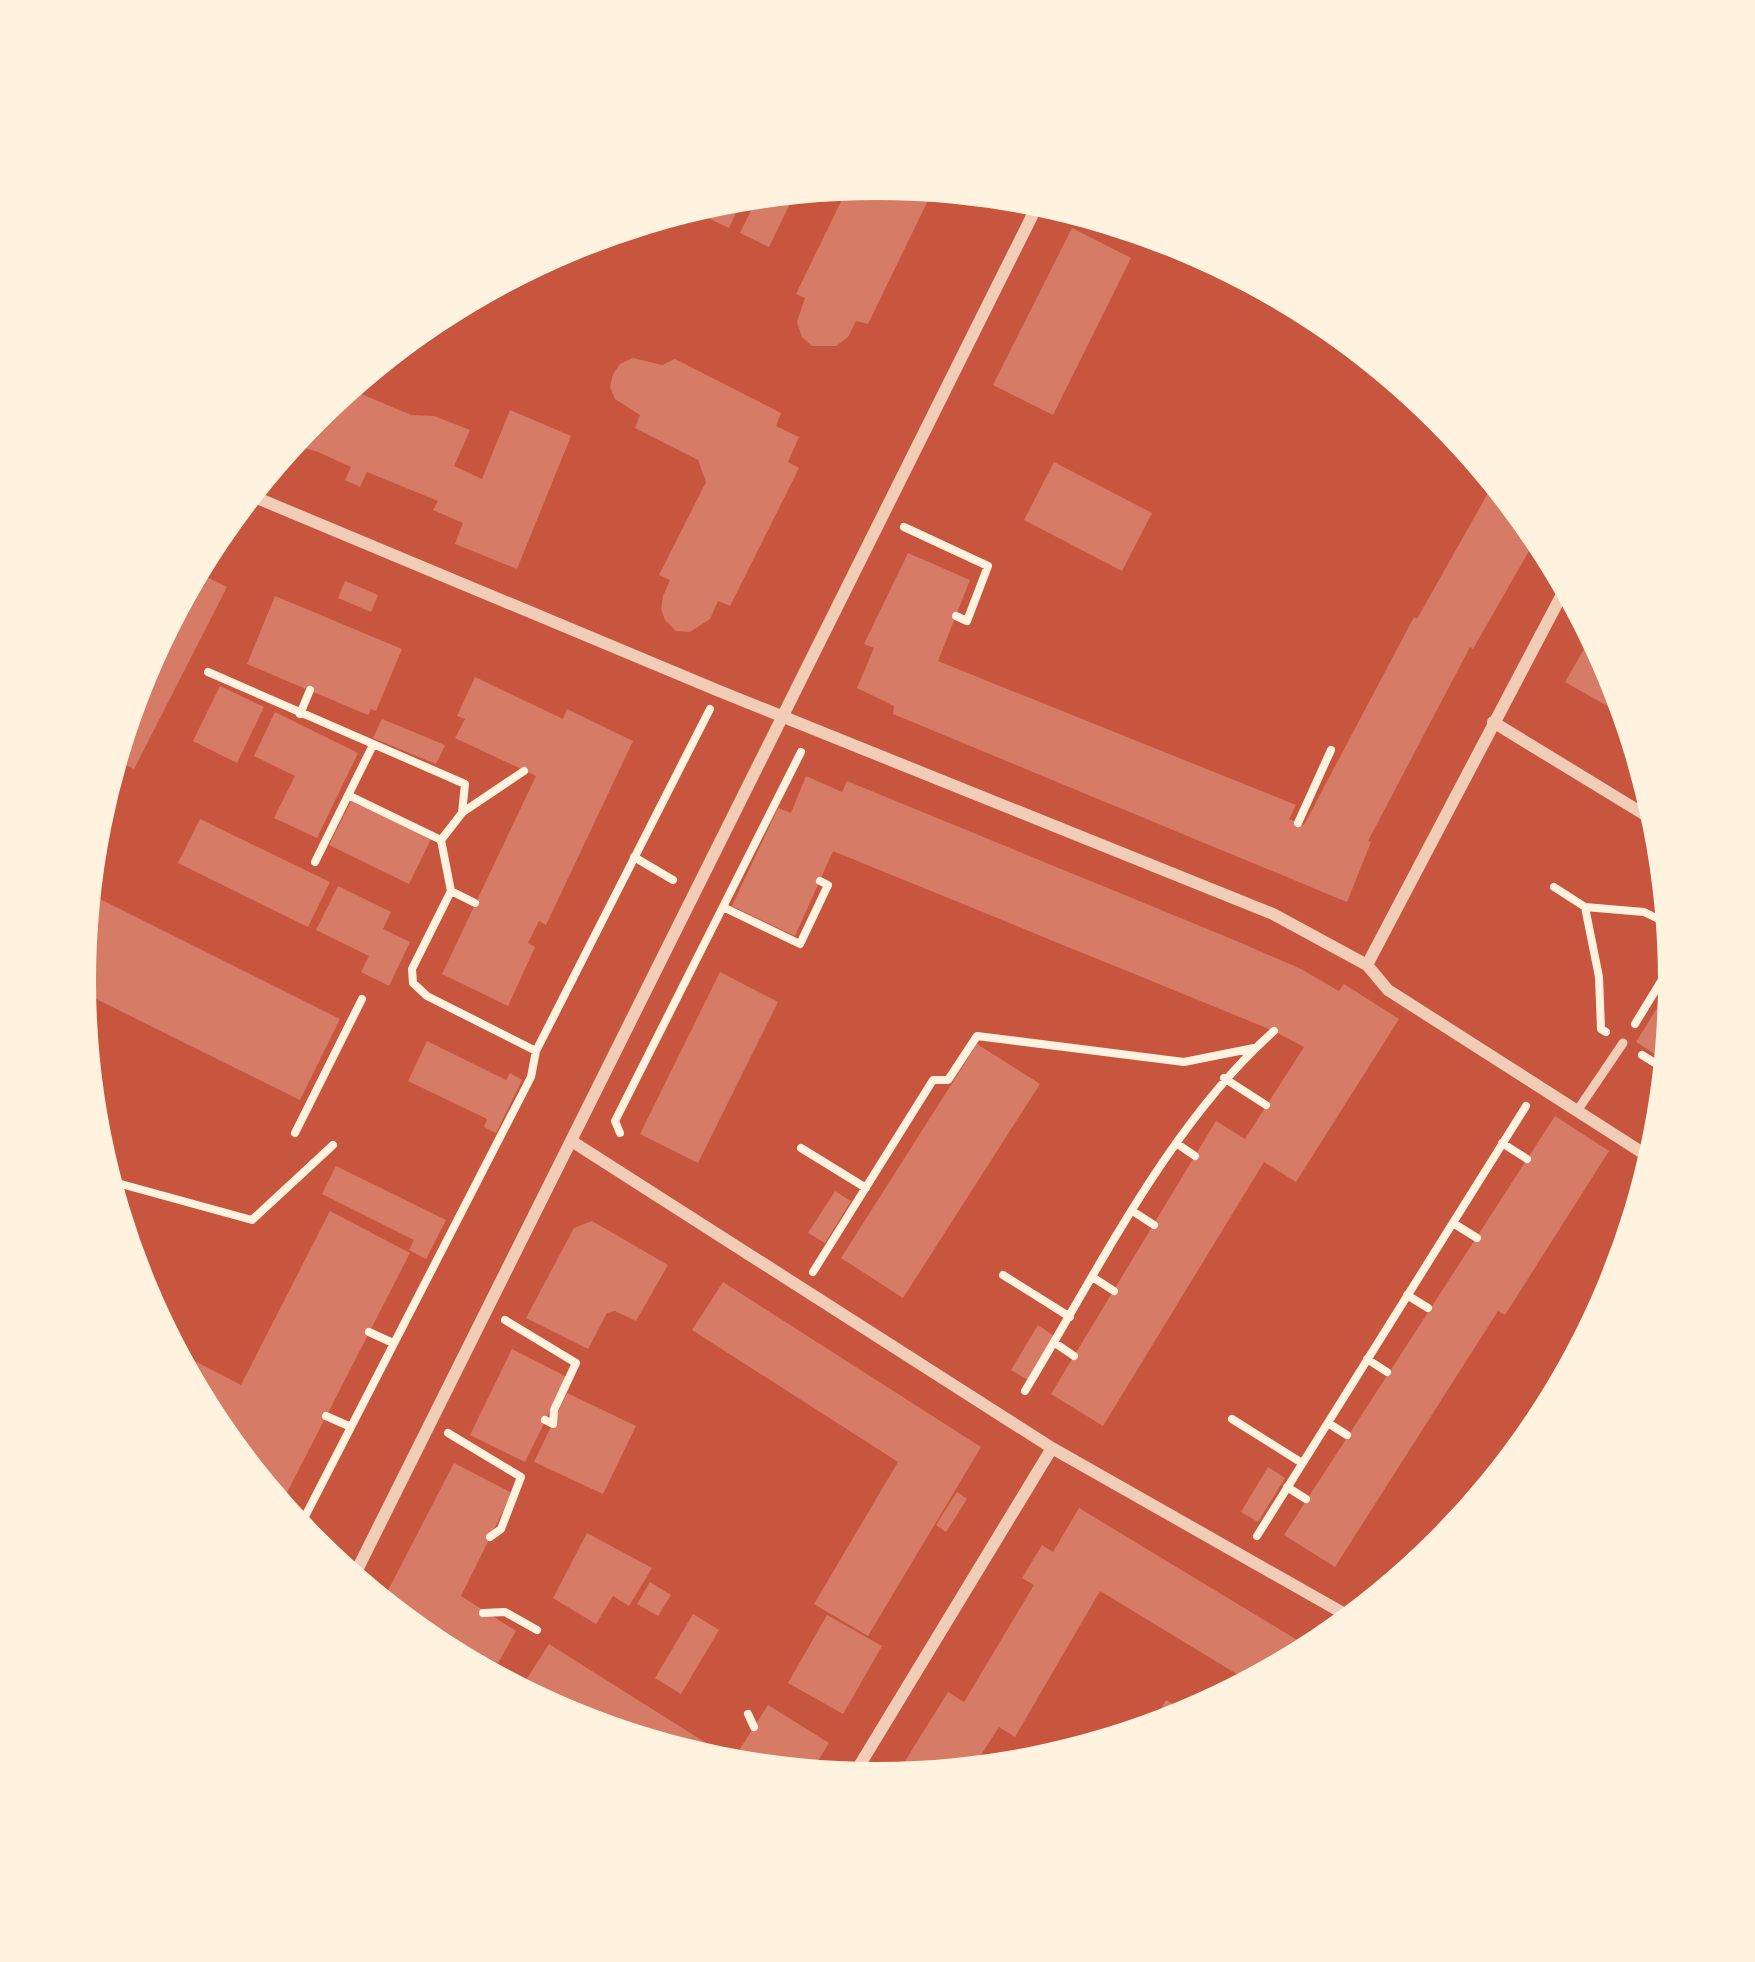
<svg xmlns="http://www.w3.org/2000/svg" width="1755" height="1962" font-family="'Zilla Slab',serif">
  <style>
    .building { fill: #d67c66 }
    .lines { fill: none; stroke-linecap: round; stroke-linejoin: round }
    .path { stroke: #fff3e0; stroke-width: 8 }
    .service { stroke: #f1ccb7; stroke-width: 9 }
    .minor { stroke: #f1ccb7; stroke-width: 12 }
  </style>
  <rect width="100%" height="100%" fill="#c8553d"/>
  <path class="building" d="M878 179 936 184 868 324 856 321 848 337 836 346H812L802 337 797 322 805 298 796 294 851 181Z
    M792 187 797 189 769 247 740 233 761 190Z
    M746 191 729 228 700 214 707 198Z
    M648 216 632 234 619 241H605L592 233Z
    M1113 218 1152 230 1148 237Z
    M1072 228 1131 258 1053 415 993 385Z
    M1209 253 1241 270 1236 278 1204 262Z
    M633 358 662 365 675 359 781 413 776 426 799 437 788 462 799 468 730 606 718 601 710 619 690 632 676 631 665 620 661 609 663 596 670 580 659 575 706 482 698 460 635 428 640 415 615 399 610 387 613 374 620 364Z
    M352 379 359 393 411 415 434 416 470 430 454 466 482 479 510 410 571 436 517 569 455 544 463 523 433 510 438 501 367 472 360 487 345 480 351 467 318 452 304 448 293 457 277 454 311 413Z
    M1054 462 1152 513 1122 571 1024 520Z
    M1497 477 1541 530 1473 649 1470 647 1368 841 1371 842 1347 902 893 714 894 706 857 688 874 648 864 644 908 553 970 580 938 661 1296 805 1289 819 1304 825 1414 617 1417 619Z
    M197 572 227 587 134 769 111 757 123 718Z
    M345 581 378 595 371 612 338 598Z
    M275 596 402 649 376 711 371 709 368 715 247 664Z
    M1595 630 1619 675 1628 705 1623 715 1565 682Z
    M475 677 563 719 567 709 633 741 546 925 539 921 528 943 535 947 508 1006 442 974 536 776 455 738 465 719 457 716Z
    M220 686 264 707 237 763 193 741Z
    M275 712 358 753 317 838 274 818 295 776 254 756Z
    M382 719 445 745 436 764 373 738Z
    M1634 723 1636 731 1641 747 1626 737Z
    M806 776 842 792 847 781 1227 937 1301 969 1339 991 1344 984 1399 1019 1296 1182 1264 1162 1103 1426 1051 1394 1216 1121 1245 1139 1304 1047 1274 1031 833 851 795 936 732 906 778 808 791 813Z
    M351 801 431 839 409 884 329 845Z
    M200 819 330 882 308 927 178 863Z
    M338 886 391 912 383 929 410 942 389 986 361 972 369 956 316 930Z
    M84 891 340 1019 300 1100 76 989Z
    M720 972 778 1002 698 1163 640 1134Z
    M1679 973 1680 982 1672 1065 1636 1042Z
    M427 1041 506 1080 510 1073 522 1080 496 1133 484 1127 487 1119 408 1081Z
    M977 1044 1040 1084 903 1298 841 1258Z
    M1555 1116 1609 1151 1505 1315 1498 1311 1335 1567 1284 1535Z
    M336 1166 446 1220 426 1259 409 1250 414 1240 322 1194Z
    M835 1191 851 1201 825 1243 808 1233Z
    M330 1211 410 1253 278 1510 210 1426 168 1347 241 1385Z
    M592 1221 668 1265 636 1321 615 1311 607 1313 588 1349 526 1318 574 1228Z
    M723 1282 981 1447 868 1636 814 1604 898 1462 692 1330Z
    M1038 1325 1054 1336 1028 1380 1011 1370Z
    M512 1349 567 1377 525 1462 470 1435Z
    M567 1393 636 1426 603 1494 534 1462Z
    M454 1463 512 1493 461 1596 516 1631 489 1679 431 1648 380 1606Z
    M1268 1467 1285 1478 1258 1522 1241 1512Z
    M957 1492 967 1499 946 1532 936 1525Z
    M1079 1508 1317 1652 1255 1685 1100 1591 1015 1737 999 1727 968 1775 892 1782 948 1692 964 1702 1034 1585 1022 1578 1042 1545 1053 1552Z
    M587 1533 652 1568 629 1606 613 1596 596 1624 553 1598Z
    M650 1582 671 1595 658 1616 637 1604Z
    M693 1614 719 1630 681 1694 655 1678Z
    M827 1615 882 1646 843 1714 788 1683Z
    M549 1644 733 1760 768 1705 829 1743 808 1777 720 1768 570 1722 517 1694Z
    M1166 1700 1195 1717 1147 1734Z"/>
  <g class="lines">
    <path class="path" d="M904 527 988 566 967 621 956 616
      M208 672 465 784 462 813 441 840 451 891 412 969 413 983 427 996 536 1051
      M300 714 310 690
      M348 795 441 840
      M463 812 524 771
      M1298 823 1331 750
      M634 857 673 880
      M315 862 373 745
      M1554 887 1585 907 1644 912 1675 927
      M451 891 475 903
      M723 907 800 944 828 885 820 881
      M1585 907 1599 977 1601 1029 1606 1032
      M1635 1024 1677 955
      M1642 1055 1671 1073
      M1224 1078 1266 1105
      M295 1133 362 999
      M620 1133 615 1121 801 752
      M1176 1143 1195 1156
      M1502 1143 1527 1159
      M801 1148 866 1188
      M104 1183 110 1181 252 1220 333 1145
      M1134 1212 1154 1225
      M1453 1223 1477 1238
      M813 1272 933 1080H948L977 1036 1184 1062 1254 1048
      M1003 1275 1070 1317
      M1094 1278 1114 1291
      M1407 1295 1428 1308
      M505 1320 576 1363 554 1410 553 1424 545 1420
      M369 1332 393 1343
      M1055 1343 1074 1356
      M1367 1359 1387 1372
      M1025 1391C1098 1271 1169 1124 1274 1031
      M326 1416 351 1427
      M1232 1419 1302 1463
      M1328 1423 1347 1435
      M448 1433 521 1477 501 1529 490 1537
      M1287 1487 1306 1499
      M297 1532 531 1077 536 1051 710 709
      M1257 1536 1526 1106
      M483 1613 505 1612 537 1630
      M748 1714 754 1727"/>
    <path class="service" d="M1577 1111 1623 1043"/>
    <path class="minor" d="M245 493 719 691 1273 914 1367 965 1388 990 1657 1162
      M1493 722 1665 827
      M1367 965 1569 581
      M573 1142 1052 1448 1357 1621
      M351 1582 1042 196
      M850 1781 1052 1448"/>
  </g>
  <path d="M0 0H1755V1962H0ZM96 981a781 781 0 1 1 1562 0a781 781 0 1 1-1562 0Z" fill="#fff3e0" fill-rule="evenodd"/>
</svg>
